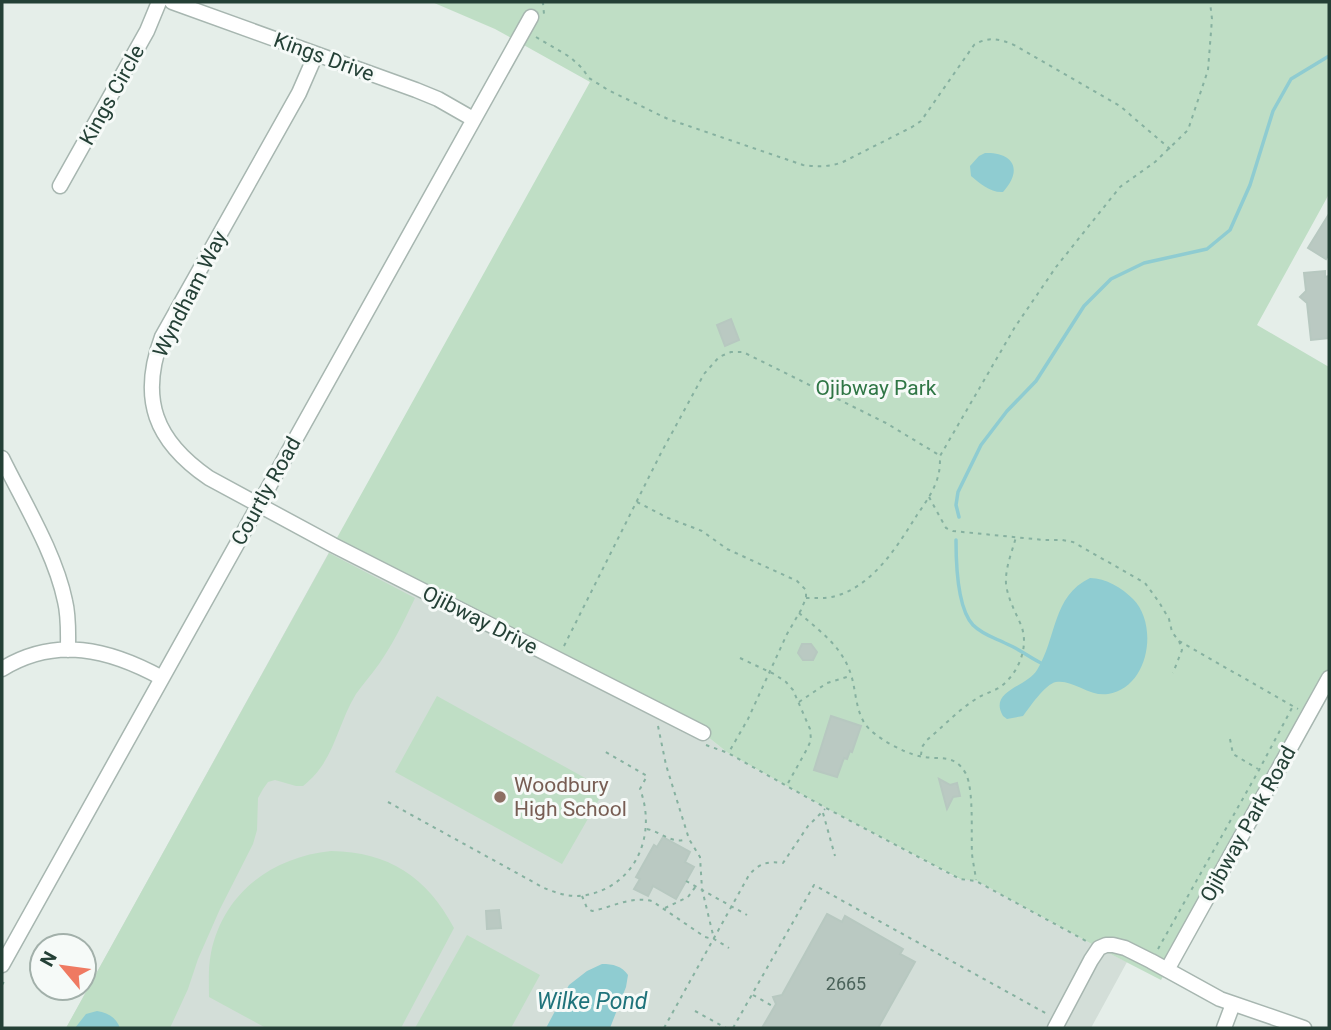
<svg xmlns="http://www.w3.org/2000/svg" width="1331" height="1030" font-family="Roboto,sans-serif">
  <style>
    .built { fill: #d3ded8 }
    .green { fill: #bfdec5 }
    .water { fill: #8fccd1 }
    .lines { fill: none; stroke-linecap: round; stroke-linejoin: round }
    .stream { stroke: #8fccd1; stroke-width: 3.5 }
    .building { fill: #bac9c2; stroke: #b7c8c0; stroke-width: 2 }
    .minor-casing { stroke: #a7b6b0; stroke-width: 17 }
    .path { stroke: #86b1a0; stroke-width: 2; stroke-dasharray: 3.5 5; stroke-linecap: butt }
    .minor { stroke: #fff; stroke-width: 14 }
    .education-dot { fill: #8d6e63; stroke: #f6faf8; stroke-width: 2.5 }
    .labels { text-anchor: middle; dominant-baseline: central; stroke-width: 6; stroke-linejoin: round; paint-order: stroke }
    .number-label { font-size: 18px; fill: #4a6259 }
    .street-label { font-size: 21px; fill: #244036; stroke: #f6faf8 }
    .park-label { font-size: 21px; fill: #2f7645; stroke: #f6faf8 }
    .education-label { font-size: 21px; fill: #785e54; stroke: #f6faf8; text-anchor: start }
    .water-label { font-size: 23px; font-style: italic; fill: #1f737b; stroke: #f6faf8 }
  </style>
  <rect width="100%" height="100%" fill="#e5eee9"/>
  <path class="built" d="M333 545 703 733 728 753 826 808 959 879 977 881 1099 948 1127 962 1091 1028H66Z"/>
  <path class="green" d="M432 2H1329V194L1257 325 1329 367V678L1161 980 1099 948 977 881 960 879 826 808 728 753 703 733 333 545 590 82 495 29Z
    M329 553 415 598C404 621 393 644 379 664 372 674 363 684 356 694 336 727 335 761 303 786H296L275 780 268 782 263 789 258 798 257 830 253 844 220 909 198 959 188 989 170 1028H66Z
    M437 696 605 789 562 864 395 772Z
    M331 851C389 852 427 877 454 928L401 1028H266L209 997C209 982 208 968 211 953 223 893 272 857 331 851Z
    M467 935 540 975 511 1028H415Z"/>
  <path class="water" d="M985 153C1014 152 1023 170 1003 192 991 193 979 183 971 176L970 166 979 156Z
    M1090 578C1106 578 1122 588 1133 599 1159 625 1149 688 1108 694 1090 697 1072 679 1056 682 1045 684 1030 707 1023 716L1007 719 1003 716C988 691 1027 687 1037 670 1057 638 1052 596 1090 578Z
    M602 964C613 964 622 966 628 975L626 987 610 1028H546L569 985 587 971Z
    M97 1011C108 1013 116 1017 120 1028H75L86 1014Z"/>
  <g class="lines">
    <path class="stream" d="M959 517 956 505 958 492 981 445 1007 411 1036 381 1084 306 1111 279 1144 263 1207 249 1230 230 1250 185 1273 111 1291 79 1329 56
      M956 540C956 563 957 608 973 625 983 635 995 638 1007 644 1019 649 1029 657 1041 663"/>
  </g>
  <path class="building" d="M1329 214V254L1326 259 1308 248Z
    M1325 271V277L1329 276V338L1311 340 1307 303 1300 297 1306 291 1304 273Z
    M731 319 739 340 725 346 717 325Z
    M802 644H811L817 652 813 660H803L798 653Z
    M831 716 861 726 852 752 850 751 847 759 844 758 837 777 814 770Z
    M939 779 950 785 957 783 960 796 953 797 947 809Z
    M663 837 690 852 685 862 694 867 676 899 653 886 648 896 634 889 640 879 636 877 654 845 657 847Z
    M499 910 501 928 487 929 486 911Z
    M827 914 842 922 845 916 903 949 900 954 915 962 878 1028H762L776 1004 773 997 782 995Z"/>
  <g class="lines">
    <defs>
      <path id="minor" d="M172 2 416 90 438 99 473 119
        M316 54 299 93 162 337C139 399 155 441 209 478L333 545 703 733
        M60 186 147 31 159 2
        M2 458C24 503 55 553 65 601 69 617 68 634 68 650
        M2 669C56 636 109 649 162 678
        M2 965 531 17
        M1167 970 1329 678
        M1055 1028 1091 960 1099 948 1106 945H1113L1125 948 1151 961 1220 999 1304 1028
        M1224 1028 1233 1004"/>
    </defs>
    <use href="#minor" class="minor-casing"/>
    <path class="path" d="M542 2 543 3 544 14
      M536 37 570 57 582 68 589 78 608 90 668 119 803 165C816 167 830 167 843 162L912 127 921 121 974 45C988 36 1000 39 1014 45L1120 106 1170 149
      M929 497 946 528 953 531 1044 540H1062L1073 542 1145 583 1159 602 1169 619 1172 632 1179 641 1182 650 1173 673
      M637 502 668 518 702 531 727 549 797 581 806 590V598L801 610 787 634 748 719 729 752
      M806 598C817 598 828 599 839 595 875 583 898 545 917 515 926 502 936 488 939 472 940 467 940 461 940 456L1015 327 1056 267 1120 187 1155 162 1188 130 1208 70 1212 19 1210 2
      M799 613C821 632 844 648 852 678 856 693 856 710 865 724 874 737 904 753 919 756 939 761 954 752 966 774 974 791 971 834 972 854 973 863 975 871 976 880
      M1179 641 1298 709
      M564 646 661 453 704 374 719 357 731 352H743L886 423 939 455
      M740 658 774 674 786 682 793 690 810 729 811 740 807 749 787 785
      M799 702 827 683 850 676
      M658 726 666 765 679 807 689 839 700 857 702 889 714 939 729 948
      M1230 739 1233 754 1258 769
      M706 745 728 753 826 808 960 879 976 881 1088 942
      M921 755 922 747 927 740C944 726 961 707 981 696 989 692 998 690 1005 683 1020 669 1029 645 1021 625 1015 611 1008 599 1006 584 1005 568 1012 552 1016 537
      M388 802 544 888C554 892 565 896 576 896 586 896 597 893 607 888 643 869 654 826 640 789L647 776 604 751
      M823 813 835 856
      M647 829C661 832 673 845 687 839
      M686 881 747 915
      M582 896 587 908 592 911C613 907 630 896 652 901L705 937 713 939
      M665 908 688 897 696 886
      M1158 949 1259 770 1293 706
      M2 985 6 978
      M753 995 774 1007
      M695 1011 726 1028
      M664 1028 749 875C759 863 768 861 783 863L808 826 825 809
      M733 1028 814 885 1049 1015"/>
    <use href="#minor" class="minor"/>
  </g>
  <circle class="education-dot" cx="500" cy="797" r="7"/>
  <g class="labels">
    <g class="number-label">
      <text x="846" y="983">2665</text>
    </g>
    <g class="street-label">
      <text transform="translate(324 57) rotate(20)">Kings Drive</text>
      <text transform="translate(112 95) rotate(-61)">Kings Circle</text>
      <text transform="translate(190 294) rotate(-63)">Wyndham Way</text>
      <text transform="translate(266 491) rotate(-61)">Courtly Road</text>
      <text transform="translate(480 620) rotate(27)">Ojibway Drive</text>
      <text transform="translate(1248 824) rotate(-61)">Ojibway Park Road</text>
    </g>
    <g class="park-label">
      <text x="876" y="388">Ojibway Park</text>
    </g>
    <g class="education-label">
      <text x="514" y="785">Woodbury<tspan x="514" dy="24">High School</tspan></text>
    </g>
    <g class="water-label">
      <text x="592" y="1001">Wilke Pond</text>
    </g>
  </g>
  <rect width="1331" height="1030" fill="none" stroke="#244036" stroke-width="7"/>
  <g transform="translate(63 967) rotate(299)"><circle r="33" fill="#f6faf8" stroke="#a2b0aa" stroke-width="2"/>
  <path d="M0-5L12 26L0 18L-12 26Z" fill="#ef7a62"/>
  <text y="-10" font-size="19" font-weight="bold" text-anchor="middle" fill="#244036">N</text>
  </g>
</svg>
